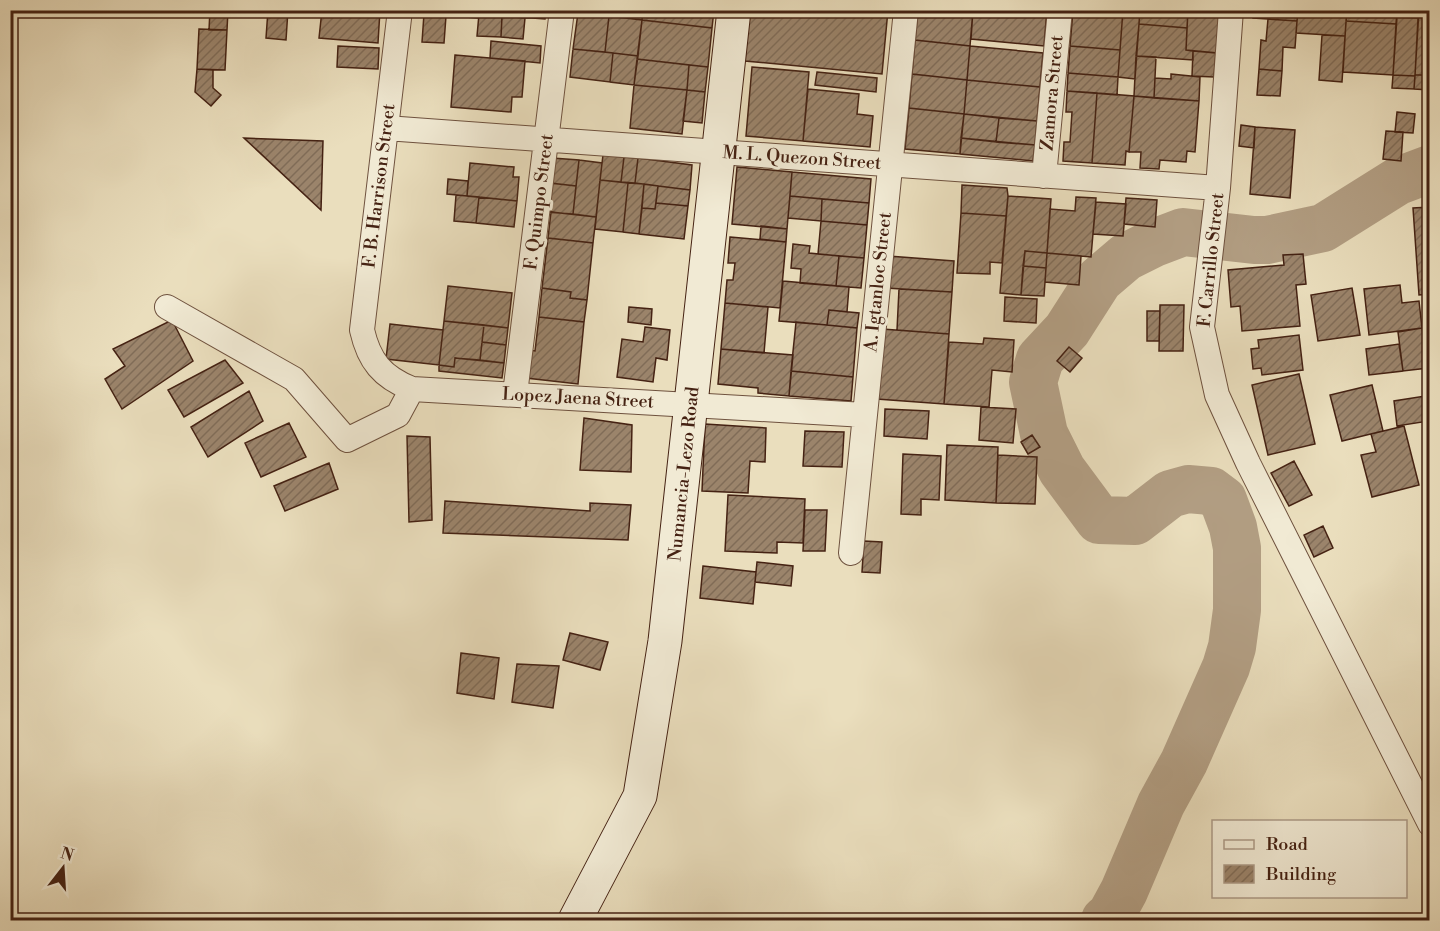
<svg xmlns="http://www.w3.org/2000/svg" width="1440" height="931" font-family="'Libre Bodoni',serif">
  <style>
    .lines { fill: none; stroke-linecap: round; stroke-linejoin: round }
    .river { stroke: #b29e83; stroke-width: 48 }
    .building { fill: url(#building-hatch); stroke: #452213; stroke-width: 1.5 }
    .street-casing { stroke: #6e513e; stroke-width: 26 }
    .secondary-casing { stroke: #452213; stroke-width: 35 }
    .street { stroke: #f1ead4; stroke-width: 24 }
    .secondary { stroke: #f1ead4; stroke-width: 33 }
    .labels { text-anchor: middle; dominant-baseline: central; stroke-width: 6; stroke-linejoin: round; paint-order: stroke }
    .street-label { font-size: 18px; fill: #452213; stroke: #f1ead4 }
  </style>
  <defs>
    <pattern id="building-hatch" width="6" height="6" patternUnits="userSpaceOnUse" patternTransform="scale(1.5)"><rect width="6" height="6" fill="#9b846b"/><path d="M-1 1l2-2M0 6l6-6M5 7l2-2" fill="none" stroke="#806c57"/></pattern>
  </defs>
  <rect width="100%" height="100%" fill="#eadebd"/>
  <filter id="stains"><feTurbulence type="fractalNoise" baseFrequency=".00333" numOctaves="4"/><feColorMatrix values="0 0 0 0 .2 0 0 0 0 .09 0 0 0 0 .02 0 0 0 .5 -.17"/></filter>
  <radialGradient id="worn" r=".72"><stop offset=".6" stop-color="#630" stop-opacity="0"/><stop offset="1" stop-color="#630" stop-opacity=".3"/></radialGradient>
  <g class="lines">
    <path class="river" d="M1105 920 1111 915 1124 891 1161 804 1184 762 1226 667 1232 647 1237 610V548L1233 527 1223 500 1211 491 1188 489 1170 494 1135 521 1099 520 1062 470 1044 434 1033 382 1040 359 1067 330 1099 280 1126 257 1154 243 1183 232 1254 240H1267L1323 228 1398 181 1430 169"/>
  </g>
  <path class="building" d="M210 10H228L227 30H209Z
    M268 10H288L286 40 266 38Z
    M322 10H380L378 43 319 38Z
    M424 10H479L478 18 424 14Z
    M479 10H546L545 19 479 14Z
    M592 10H643L642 20 609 16V12Z
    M643 10H714L712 28 642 20Z
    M749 10H888L882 74 745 61Z
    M918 10H973L970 46 915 40Z
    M973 10H1047L1044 46 971 39Z
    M1073 10H1123L1120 50 1070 46Z
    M1123 10H1140L1135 79 1118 77Z
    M1140 10H1188L1187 28 1139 24Z
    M1188 10H1220L1218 53 1186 50Z
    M1253 10H1298L1297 21 1253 18Z
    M1298 10H1347L1345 36 1296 33Z
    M1347 10H1397L1396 24 1346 21Z
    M1407 10H1419L1418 18 1406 17Z
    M1419 10H1430V75H1415Z
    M578 13 609 16 605 52 573 49Z
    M424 14 446 16 444 43 422 42Z
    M479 14 502 16 501 37 477 36Z
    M502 16 525 18 523 39 501 37Z
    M609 16 642 20 638 56 605 52Z
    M1397 17 1418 18 1415 76 1393 75Z
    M1268 19 1297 21 1295 48 1283 47 1282 71 1259 69 1261 40 1266 41Z
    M642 20 712 28 708 67 637 59Z
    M1346 21 1396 24 1393 75 1343 72Z
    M1139 24 1187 28 1186 50 1193 51V60L1136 56Z
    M199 29 227 30 225 70 197 69Z
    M1322 35 1345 36 1342 82 1319 80Z
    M915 40 970 46 967 80 912 74Z
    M491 41 541 46 540 63 490 58Z
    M338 46 379 48 378 69 337 67Z
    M970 46 1043 53 1040 87 967 80Z
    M1070 46 1120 50 1118 77 1068 73Z
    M573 49 613 53 610 82 570 77Z
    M1193 51 1216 53 1214 77 1192 76Z
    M613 53 638 56 634 85 610 82Z
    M455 55 525 61 522 97H512L511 112 451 107Z
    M1136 56 1156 57 1154 98 1134 96Z
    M637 59 689 65 687 90 634 85Z
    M689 65 708 67 705 92 687 90Z
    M752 67 809 72 803 141 746 136Z
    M197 69 213 70V88L221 95 211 106 195 92Z
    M1259 69 1282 71 1280 96 1257 95Z
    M817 72 877 78 876 92 815 85Z
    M1068 73 1118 77 1117 95 1067 91Z
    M912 74 967 80 964 114 909 108Z
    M1171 74 1200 77 1199 101 1154 98 1155 78 1171 79Z
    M1393 75 1415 76 1414 89 1392 88Z
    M1415 75H1430V90L1414 89Z
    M967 80 1040 87 1037 121 964 114Z
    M634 85 687 90 682 134 630 128Z
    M808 89 859 94 857 114 873 116 870 147 803 141Z
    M687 90 705 92 702 123 683 121Z
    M1067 91 1097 93 1092 163 1063 161 1064 142H1070L1072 112H1066Z
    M1097 93 1134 96 1129 152 1126 151 1125 165 1092 163Z
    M1134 96 1199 101 1195 152 1187 151 1186 162 1160 160 1159 169 1140 168 1141 152H1129Z
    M909 108 964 114 960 154 905 149Z
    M1397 112 1415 114 1413 133 1395 132Z
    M964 114 999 118 996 142 961 138Z
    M999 118 1037 121 1035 145 996 142Z
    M1241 125 1255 127 1254 148 1239 146Z
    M1255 127 1295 130 1290 198 1250 194Z
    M1386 131 1403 132 1401 161 1383 159Z
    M244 138 323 141 321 210Z
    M961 138 1035 145 1033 161 960 154Z
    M603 155 624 157 621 182 600 180Z
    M624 157 638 158 635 183 621 182Z
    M552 158 579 160 576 186 550 183Z
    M638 158 692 165 690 190 635 183Z
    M579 160 602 163 596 217 573 214Z
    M470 163 514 167 513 177H519L517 201 467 196Z
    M737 167 792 172 787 229 732 224Z
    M792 172 871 179 869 203 790 196Z
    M448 179 468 181 467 196 447 194Z
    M600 180 628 183 623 232 595 229Z
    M550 183 576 186 573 214 546 212Z
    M628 183 644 184 639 234 623 232Z
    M644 184 658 186 655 209 642 208Z
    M962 185 1007 188 1008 196 1006 216 961 213Z
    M658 186 690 190 688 206 656 203Z
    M456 195 479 197 476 223 454 221Z
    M790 196 822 199 821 221 788 218Z
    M1008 196 1051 199 1047 253 1025 251 1021 295 1000 293Z
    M479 197 517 201 514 227 476 223Z
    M1076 197 1096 198 1091 257 1047 253 1050 209 1075 211Z
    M1126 198 1157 200 1155 227 1124 224Z
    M822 199 869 203 867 225 821 221Z
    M1096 202 1126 204 1123 236 1093 234Z
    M656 203 688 206 684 239 639 234 642 208 655 209Z
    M1430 207V294L1419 295 1413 208Z
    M551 212 596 217 593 243 548 238Z
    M961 213 1006 216 1002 263 990 262V274L957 273Z
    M821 221 867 225 864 258 818 254Z
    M761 226 787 229 786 242 760 239Z
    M730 237 786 242 780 308 725 303 727 280H733L735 263H728Z
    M548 238 593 243 587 300 570 298 571 292 542 288Z
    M793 244 810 246 809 253 839 256 836 286 800 283 801 269 791 268Z
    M1025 251 1047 253 1046 268 1023 266Z
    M1047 253 1081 256 1079 285 1045 282Z
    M1303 254 1306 284 1296 285 1300 326 1242 331 1240 306 1231 307 1228 270 1284 265 1283 255Z
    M839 256 864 258 861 288 836 286Z
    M888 256 954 261 952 292 886 288Z
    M1023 266 1046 268 1044 296 1021 295Z
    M783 281 849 287 847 312 829 310 827 325 779 321Z
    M1400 285 1402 303 1419 301 1422 328 1369 335 1364 289Z
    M448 286 512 293 508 328 444 321Z
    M542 288 571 292 570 298 587 300 584 322 539 317Z
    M1352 288 1360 335 1318 341 1311 295Z
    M899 289 952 292 949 334 897 330Z
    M1005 297 1037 299 1036 323 1004 321Z
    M725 303 768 307 764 353 721 349Z
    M1160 305H1184L1183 351H1159Z
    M629 307 652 309 651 325 628 322Z
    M829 310 859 313 857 328 827 325Z
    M1147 311H1160L1159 341H1147Z
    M539 317 584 322 578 384 526 378 529 350 535 351Z
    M172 320 193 361 122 409 105 379 125 366 113 349Z
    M444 321 484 325 480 360 455 358 454 367 439 365Z
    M796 322 857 328 853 377 791 371Z
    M390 324 443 330 439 365 386 359Z
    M484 325 508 328 506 345 482 342Z
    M645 327 670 330 667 360 656 358 653 382 617 377 622 339 643 342Z
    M1422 328 1428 368 1403 371 1398 332Z
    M882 329 949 334 944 404 877 399Z
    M1299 335 1303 370 1262 375 1261 368 1253 369 1251 349 1259 348 1258 340Z
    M984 338 1014 340 1012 372 992 370 989 407 944 404 949 342 983 344Z
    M482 342 506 345 504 363 480 360Z
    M1399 344 1403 371 1369 375 1366 349Z
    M1069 347 1082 358 1070 372 1057 361Z
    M721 349 793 355 789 396 758 393V388L718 384Z
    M455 358 504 363 502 378 439 371V365L454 367Z
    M225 360 243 383 184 417 168 390Z
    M791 371 853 377 851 401 789 396Z
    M1299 374 1315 444 1268 455 1252 385Z
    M1372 385 1383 431 1342 441 1330 395Z
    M249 391 263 421 208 457 191 427Z
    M1425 396 1429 421 1397 426 1394 401Z
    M981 407 1016 409 1013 443 979 440Z
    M885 409 929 411 927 439 884 436Z
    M584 418 632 425 631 472 580 470Z
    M289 423 306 457 261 477 245 443Z
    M705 424 766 428 765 462 750 461 748 493 702 491Z
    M1404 426 1419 485 1372 497 1361 455 1376 452 1371 434Z
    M805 431 844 432 842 467 803 466Z
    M1032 435 1040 447 1028 454 1021 442Z
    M407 436 430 437 432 520 409 522Z
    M947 445 998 447 996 503 945 500Z
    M903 454 941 456 939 500 921 499V515L901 514Z
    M998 455 1037 457 1035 504 996 503Z
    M1294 461 1312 495 1289 506 1271 473Z
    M329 463 338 489 285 511 274 486Z
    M728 495 805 499 803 543 777 542V553L725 551Z
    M445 501 590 511V503L631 505 628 540 443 533Z
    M805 510H827L825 551H803Z
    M1323 526 1333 548 1314 557 1304 535Z
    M864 541 882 542 880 573 862 572Z
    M757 562 793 566 791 586 755 582Z
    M703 566 756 572 753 604 700 598Z
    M570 633 608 642 600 670 563 660Z
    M461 653 499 658 494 699 457 693Z
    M517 664 559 666 553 708 512 702Z"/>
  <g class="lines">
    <defs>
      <path id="street" d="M400 10 362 330C369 361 382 377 412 389L865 415
        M1231 10 1218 188 1202 327 1217 395 1248 463 1430 824
        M386 128 1218 188
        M1044 176 1060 10
        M167 307 294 379 347 440 398 415 412 389
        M515 394 562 10
        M851 553 906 10"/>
      <path id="secondary" d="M575 920 640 796 665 641 734 10"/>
    </defs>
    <use href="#street" class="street-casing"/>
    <use href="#secondary" class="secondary-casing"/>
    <use href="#street" class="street"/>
    <use href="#secondary" class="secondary"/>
  </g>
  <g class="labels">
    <g class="street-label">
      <text transform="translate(1052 93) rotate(-85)">Zamora Street</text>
      <text transform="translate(802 158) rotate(4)">M. L. Quezon Street</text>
      <text transform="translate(379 186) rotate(-83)">F. B. Harrison Street</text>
      <text transform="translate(539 202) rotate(-83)">F. Quimpo Street</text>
      <text transform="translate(1211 260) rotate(-84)">F. Carrillo Street</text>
      <text transform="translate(878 282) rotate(-84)">A. Igtanloc Street</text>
      <text transform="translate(578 398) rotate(3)">Lopez Jaena Street</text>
      <text transform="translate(684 474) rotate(-84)">Numancia-Lezo Road</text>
    </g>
  </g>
  <rect width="1440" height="931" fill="none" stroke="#eadebd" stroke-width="36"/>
  <rect x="12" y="12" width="1416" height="907" fill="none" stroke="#452213" stroke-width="3"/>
  <rect x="18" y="18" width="1404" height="895" fill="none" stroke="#452213" stroke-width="1.5"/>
  <rect x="1212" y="820" width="195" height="78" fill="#f1ead4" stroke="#ac9a87" stroke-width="1.5"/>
  <rect x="1224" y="840" width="30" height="9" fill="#f1ead4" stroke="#ac9a87" stroke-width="1.5"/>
  <text x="1266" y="850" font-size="18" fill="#452213">Road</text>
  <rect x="1224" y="865" width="30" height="18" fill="url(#building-hatch)" stroke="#ac9a87" stroke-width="1.5"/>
  <text x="1266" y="880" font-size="18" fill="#452213">Building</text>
  <g transform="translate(63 868) rotate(17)" stroke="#f1ead4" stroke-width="4.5" paint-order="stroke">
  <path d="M0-4.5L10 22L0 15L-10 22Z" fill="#452213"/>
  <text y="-9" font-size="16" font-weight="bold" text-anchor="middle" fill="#452213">N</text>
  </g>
  <rect width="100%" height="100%" filter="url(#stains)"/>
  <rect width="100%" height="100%" fill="url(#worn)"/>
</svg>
